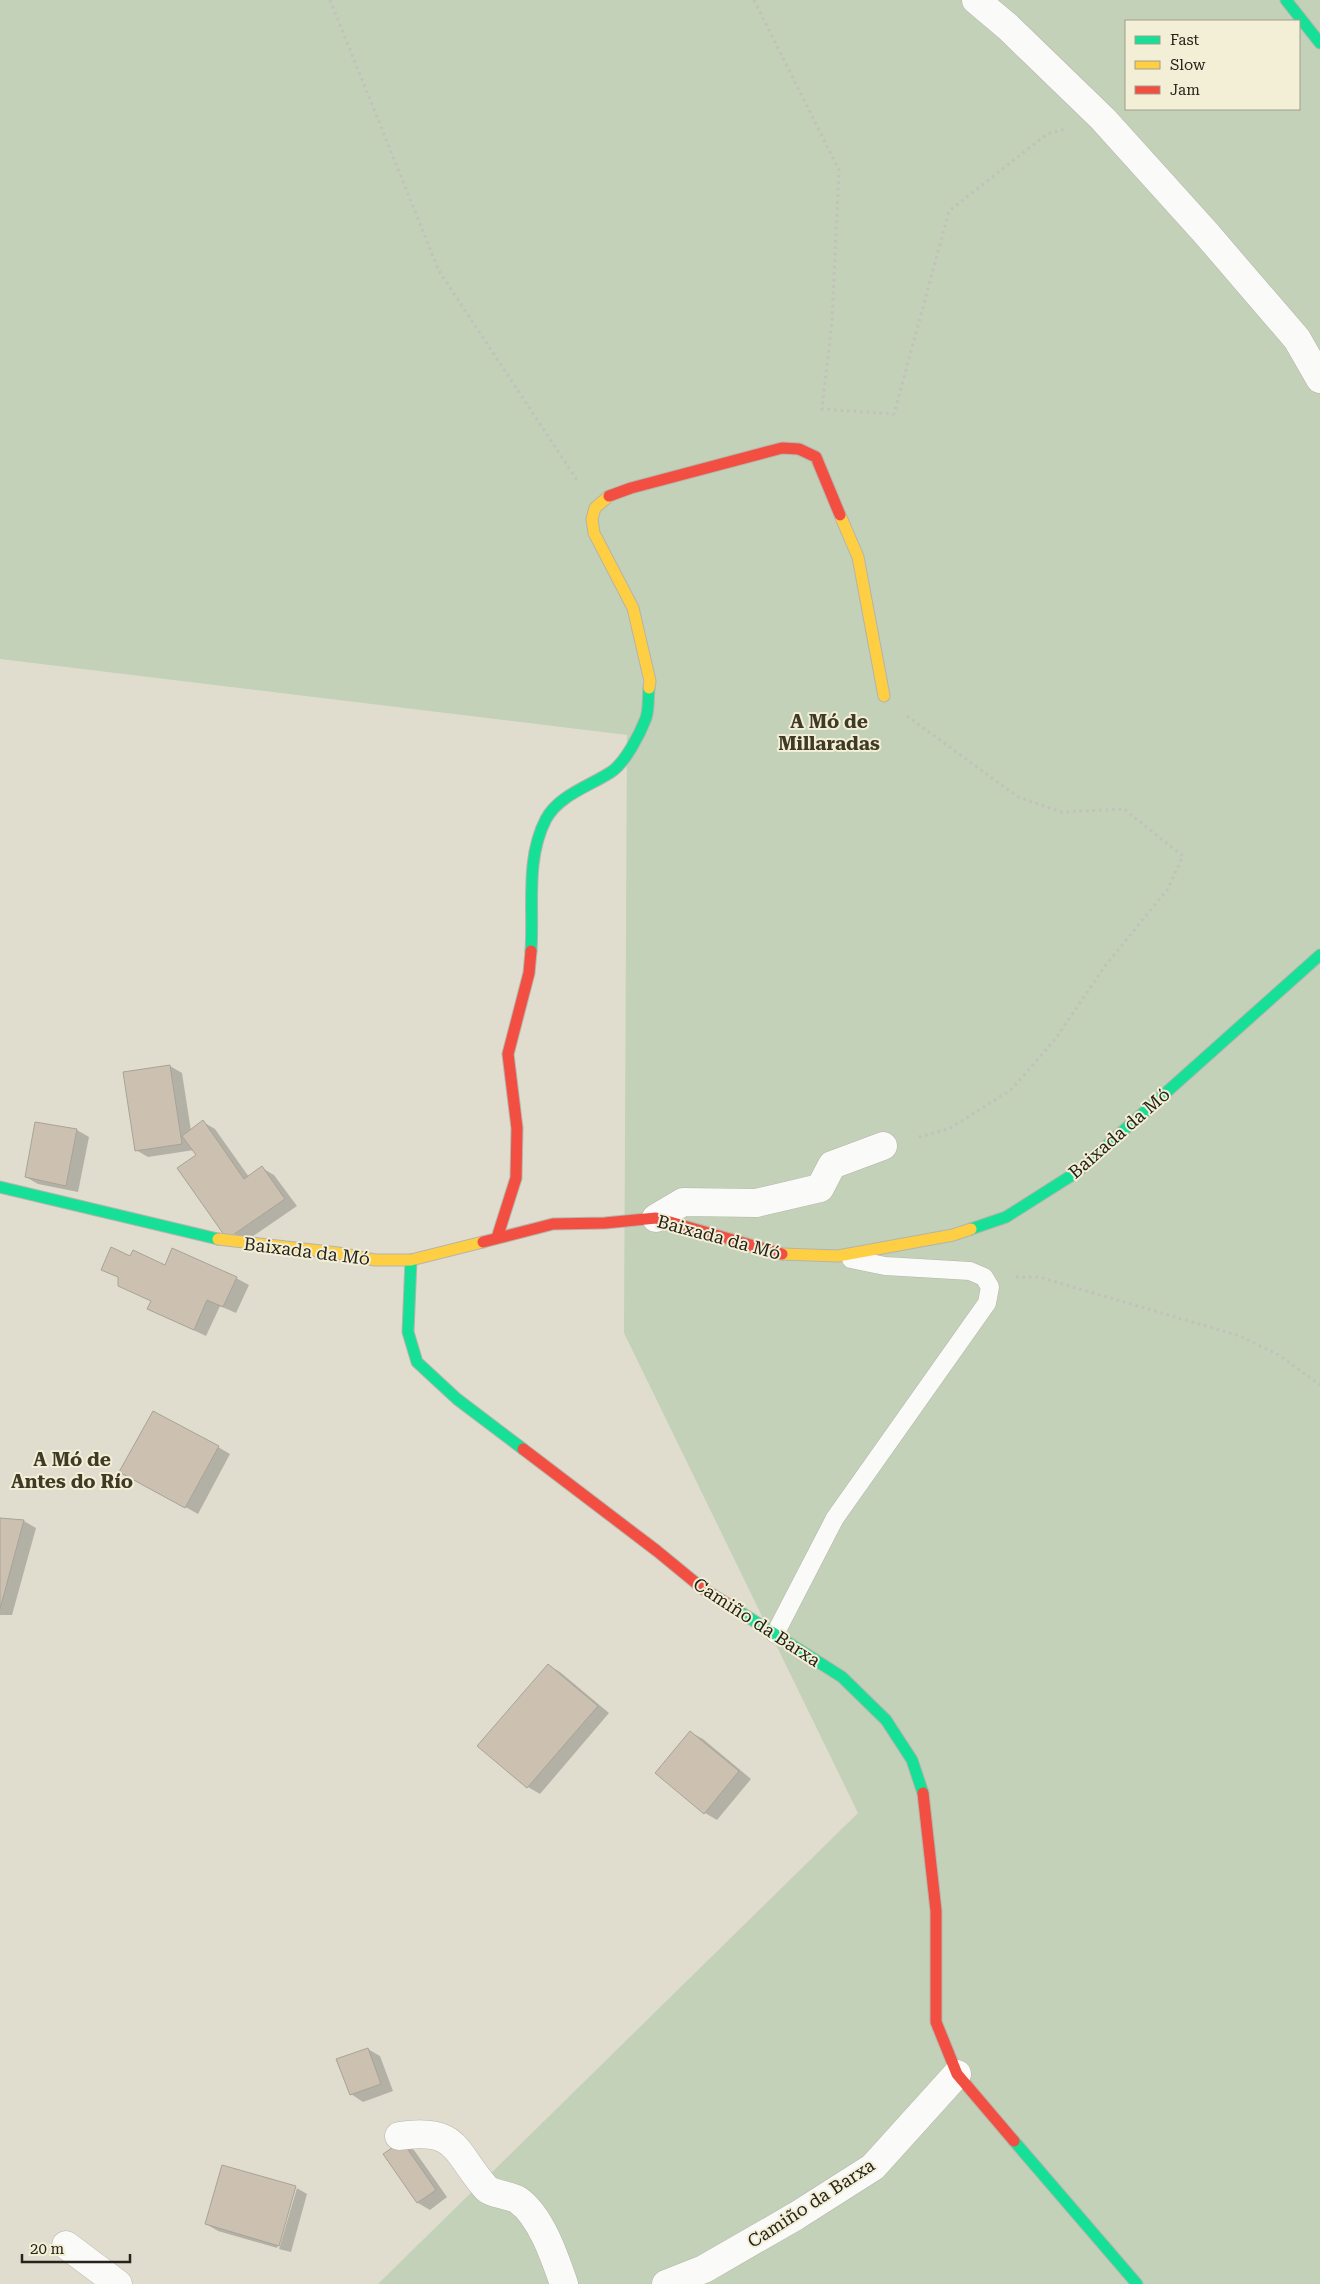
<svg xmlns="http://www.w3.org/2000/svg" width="1320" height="2284" font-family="'Roboto Serif',serif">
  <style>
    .green { fill: #c2d1b7; fill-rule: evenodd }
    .shadow { fill: #0003 }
    .building { fill: #ccc0b0; stroke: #a7a399 }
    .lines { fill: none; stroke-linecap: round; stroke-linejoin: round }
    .lane-casing { stroke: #b6b4aa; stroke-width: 19 }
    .street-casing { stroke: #b6b4aa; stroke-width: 29 }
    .fast-casing { stroke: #b6b4aa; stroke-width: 13 }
    .slow-casing { stroke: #b6b4aa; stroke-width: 13 }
    .jam-casing { stroke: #b6b4aa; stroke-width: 13 }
    .path { stroke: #c3c1bd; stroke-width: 3; stroke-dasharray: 2.5 4; stroke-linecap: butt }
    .lane { stroke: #fafaf8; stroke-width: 18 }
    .street { stroke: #fafaf8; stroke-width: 28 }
    .fast { stroke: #16e098; stroke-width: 11 }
    .slow { stroke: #ffcf43; stroke-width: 11 }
    .jam { stroke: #f24e42; stroke-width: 11 }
    .labels { text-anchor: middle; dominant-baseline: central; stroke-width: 4; stroke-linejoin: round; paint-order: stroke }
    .street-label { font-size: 18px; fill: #25231a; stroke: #f3efd6 }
    .neighbourhood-label { font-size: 19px; font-weight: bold; fill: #3e3a26; stroke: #f3efd6 }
  </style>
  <rect width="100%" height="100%" fill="#e0ddcf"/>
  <path class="green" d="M0 0H1320V2284H378L858 1813 624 1333 627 735 0 659ZM1126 21H1299V109H1126Z"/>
  <path class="shadow" d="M170 1066 182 1073 191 1131 203 1122 215 1129 249 1177 262 1168 274 1175 297 1206 240 1245 194 1150 148 1157 136 1150Z
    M36 1123 77 1130 89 1137 78 1192 38 1184 26 1177Z
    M131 1257 165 1267 236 1278 249 1285 236 1313 220 1306 206 1336 149 1309 152 1301 119 1285V1278L102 1269Z
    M218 1447 230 1454 198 1514 133 1478Z
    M0 1520 24 1521 36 1528 12 1615H0Z
    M548 1665 560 1672 609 1713 540 1794 528 1787 479 1746Z
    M690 1732 703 1739 751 1779 717 1820 705 1813Z
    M368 2049 380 2056 393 2091 363 2102 351 2094Z
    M402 2143 414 2150 447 2197 430 2210 418 2203 384 2154Z
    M295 2187 307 2194 291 2252 279 2249 297 2188H294L277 2248 218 2231 206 2224Z"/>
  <path class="building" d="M170 1065 182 1144 135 1151 123 1072Z
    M203 1120 244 1179 262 1166 285 1199 227 1239 177 1168 196 1155 182 1136Z
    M35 1122 77 1129 66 1186 25 1177Z
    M111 1247 130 1256 133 1250 165 1265 172 1248 237 1277 223 1307 207 1300 194 1330 147 1309 151 1301 118 1286V1277L101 1270Z
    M153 1411 219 1446 185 1508 119 1472Z
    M0 1518 24 1520 0 1609Z
    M548 1664 598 1706 527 1788 477 1746Z
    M690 1731 739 1771 704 1814 655 1773Z
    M368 2048 381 2084 350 2095 336 2059Z
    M402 2141 436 2190 417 2203 383 2154Z
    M222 2165 296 2186 279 2246 205 2224Z"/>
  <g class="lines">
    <defs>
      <path id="lane" d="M775 1634 835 1518 987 1303 990 1287 984 1277 970 1271 885 1266 851 1259"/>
      <path id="street" d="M976 0 1008 27 1103 119 1205 232 1297 339 1320 379
        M656 1218 683 1202 756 1203 820 1188 832 1165 883 1146
        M399 2136C459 2127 454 2152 486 2188 491 2194 510 2195 518 2200 541 2216 555 2258 564 2284
        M66 2245 118 2284
        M666 2284 704 2269 796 2216 873 2167 957 2074"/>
      <path id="fast" d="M1286 0 1320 43
        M531 951C534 908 525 859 546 819 559 795 590 786 611 772 625 763 640 734 646 718 649 709 648 697 649 688
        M0 1187 218 1239
        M971 1229 1006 1217 1077 1172 1320 955
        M411 1260 408 1332 417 1362 457 1399 523 1449
        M737 1610 842 1677 886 1720 912 1760 923 1793
        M1014 2141 1137 2284"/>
      <path id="slow" d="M609 496 595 508 592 519 594 533 633 608 650 681 649 688
        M840 515 858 557 884 696
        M218 1239 338 1253 375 1260H411L483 1242
        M782 1254 838 1256 953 1235 971 1229"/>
      <path id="jam" d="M609 496 631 488 782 448 799 449 816 457 840 515
        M497 1238 516 1178 517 1128 508 1054 529 973 531 951
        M483 1242 553 1224 605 1223 656 1218 782 1254
        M523 1449 657 1551 702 1588 737 1610
        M923 1793 936 1911V2022L957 2074 1014 2141"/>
    </defs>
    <use href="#lane" class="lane-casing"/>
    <use href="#street" class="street-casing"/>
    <use href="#fast" class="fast-casing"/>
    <use href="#slow" class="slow-casing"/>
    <use href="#jam" class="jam-casing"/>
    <path class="path" d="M330 0 439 271 577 480
      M754 0 839 170 832 322 822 409 894 414 949 211 1047 134 1066 129
      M907 716 1018 797 1061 812 1124 809 1183 856 1167 890 1105 966 1056 1038 1012 1089 949 1129 915 1138
      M1016 1277H1039L1240 1336 1279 1355 1320 1385"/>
    <use href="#lane" class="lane"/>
    <use href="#street" class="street"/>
    <use href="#fast" class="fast"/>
    <use href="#slow" class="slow"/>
    <use href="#jam" class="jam"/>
  </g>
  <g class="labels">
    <g class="street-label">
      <text transform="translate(1119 1133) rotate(-41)">Baixada da Mó</text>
      <text transform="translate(719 1237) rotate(15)">Baixada da Mó</text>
      <text transform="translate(307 1251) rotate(7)">Baixada da Mó</text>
      <text transform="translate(757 1622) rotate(33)">Camiño da Barxa</text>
      <text transform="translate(811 2203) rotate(-33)">Camiño da Barxa</text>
    </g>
    <g class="neighbourhood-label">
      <text x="829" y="721">A Mó de<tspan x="829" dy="22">Millaradas</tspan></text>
      <text x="72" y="1459">A Mó de<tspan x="72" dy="22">Antes do Río</tspan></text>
    </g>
  </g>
  <rect x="1125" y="20" width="175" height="90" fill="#f3efd6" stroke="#a19d8b"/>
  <rect x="1135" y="36" width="25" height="8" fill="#16e098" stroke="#a19d8b"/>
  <text x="1170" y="45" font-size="15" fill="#25231a">Fast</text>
  <rect x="1135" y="61" width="25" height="8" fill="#ffcf43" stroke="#a19d8b"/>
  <text x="1170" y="70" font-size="15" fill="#25231a">Slow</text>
  <rect x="1135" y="86" width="25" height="8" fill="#f24e42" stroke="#a19d8b"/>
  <text x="1170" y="95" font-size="15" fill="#25231a">Jam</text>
  <path d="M22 2254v8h108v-8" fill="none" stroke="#25231a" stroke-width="2.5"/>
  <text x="30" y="2254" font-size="15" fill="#25231a" stroke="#f3efd6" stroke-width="4" paint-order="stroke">20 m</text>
</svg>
